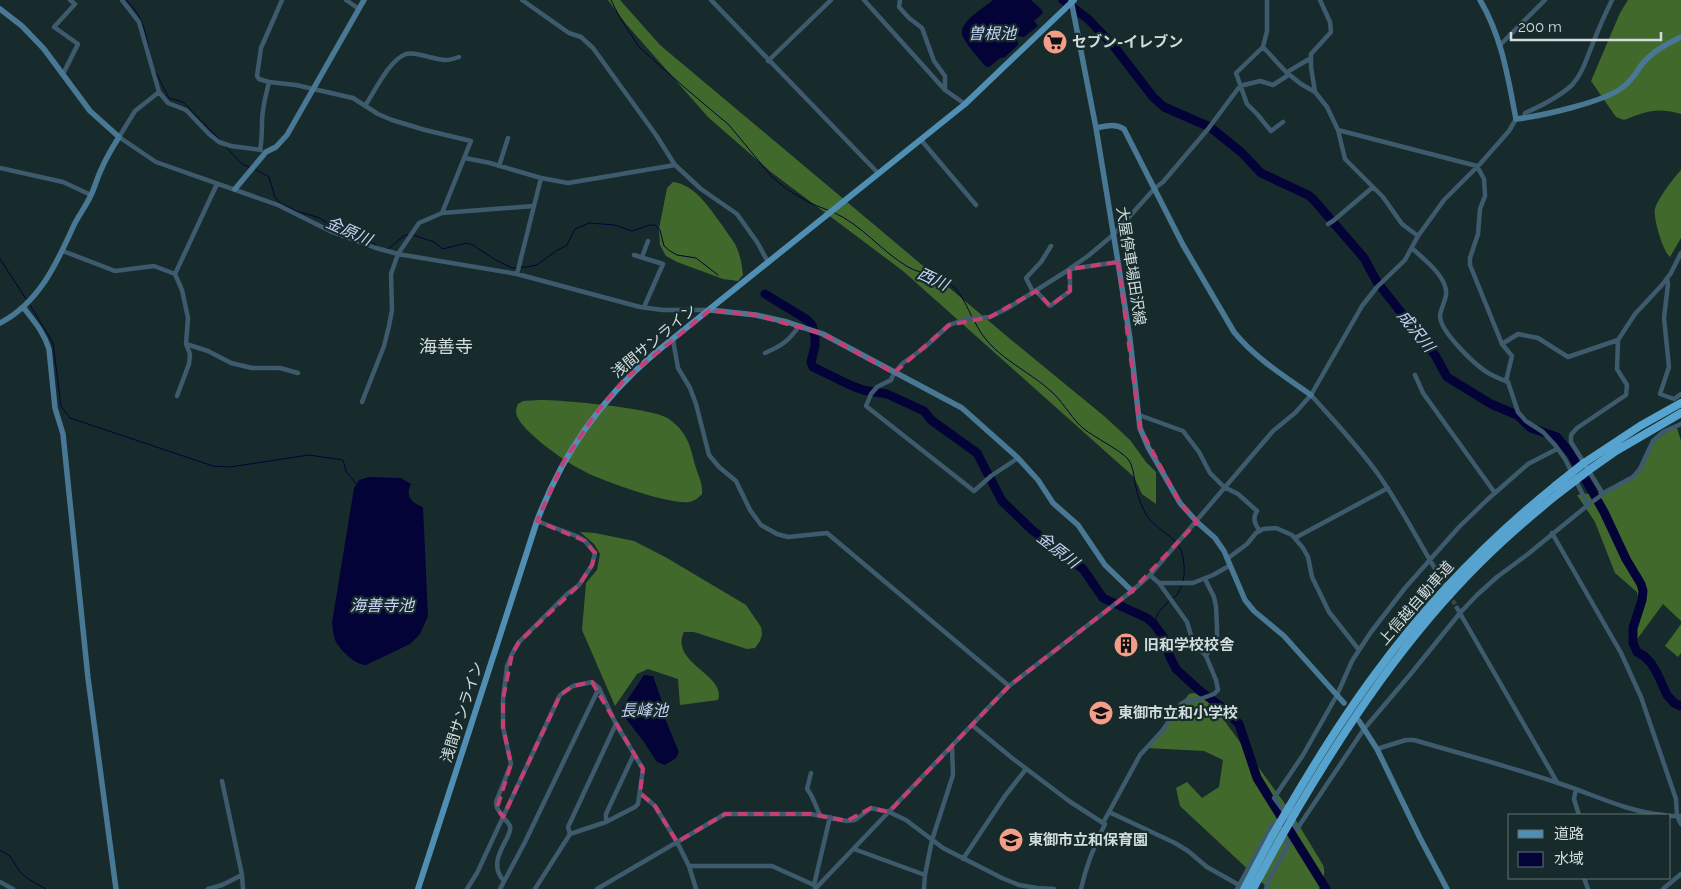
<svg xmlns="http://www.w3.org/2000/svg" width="1681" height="889" font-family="Raleway,'Noto Sans JP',sans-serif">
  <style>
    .forest { fill: #42692c }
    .water { fill: #030338 }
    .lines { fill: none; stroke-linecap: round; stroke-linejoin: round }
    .stream { stroke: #030338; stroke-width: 1 }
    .river { stroke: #030338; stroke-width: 9 }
    .street-tunnel { stroke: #344647; stroke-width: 4.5; stroke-dasharray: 4.5 2; stroke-linecap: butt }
    .street { stroke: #3e5b6d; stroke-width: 4.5 }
    .secondary { stroke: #497894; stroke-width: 5.5 }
    .primary { stroke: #508fb3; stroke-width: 6 }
    .highway { stroke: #55a3ce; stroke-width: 8 }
    .highway-bridge { stroke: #55a3ce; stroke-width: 8 }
    .marked { fill: none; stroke: #c53f75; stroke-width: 4; stroke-dasharray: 10 6; stroke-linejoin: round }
    .labels { text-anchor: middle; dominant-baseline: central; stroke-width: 4.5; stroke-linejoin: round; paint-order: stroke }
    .poi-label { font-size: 15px; font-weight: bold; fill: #d1dcdd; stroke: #182b2c; text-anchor: start }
    .street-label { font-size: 15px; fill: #d1dcdd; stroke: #182b2c }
    .water-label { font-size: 16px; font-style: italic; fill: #c5d2f6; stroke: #182b2c }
    .quarter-label { font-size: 18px; fill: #d1dcdd; stroke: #182b2c }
  </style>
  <rect width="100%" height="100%" fill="#182b2c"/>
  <path class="forest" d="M608 0H620L660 45 1015 343 1104 416 1130 440 1146 462 1156 472V504L1142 494 1134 477 903 271 771 172 708 117 626 24Z
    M1628 0H1681V114C1657 107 1647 111 1624 120L1616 117 1591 81 1620 13Z
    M1681 170V238L1670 257C1663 251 1653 218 1655 209 1658 198 1673 179 1681 170Z
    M673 182C696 185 709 208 722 225 726 231 731 238 735 244 740 254 742 264 743 275L738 281 723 279 677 262 666 256 660 245 659 229 667 188Z
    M540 400C562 400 655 408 669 419 687 432 690 445 695 465 698 475 703 484 702 494 698 498 695 501 689 502 670 505 598 480 580 469 564 461 525 433 518 418 515 413 516 409 518 404L523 401Z
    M1676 425 1681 441V621L1663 604 1635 642 1634 630 1639 602 1637 592 1615 573 1595 522 1577 495 1607 491 1633 477 1655 441Z
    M580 532 595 533 634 541 667 558 746 605 761 627 762 634 760 641 755 648 747 649 694 632H684C669 663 727 675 718 700L680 705 678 679 648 669 637 674 615 706 582 630 586 583 597 570 600 554 594 544Z
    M1681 624V653L1678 657 1665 646Z
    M1194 693C1204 697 1211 703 1218 712L1291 812 1323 865C1326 873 1323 882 1319 889H1269L1180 806 1176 788 1187 782 1202 798 1219 787 1223 760 1204 751 1147 748 1189 694Z"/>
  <path class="water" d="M993 0H1031L1041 9 1043 13 1034 21 1038 26 1024 37 1017 36 1018 45 1005 57 999 59 989 67 985 66C978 57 968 47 963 37 956 23 984 8 993 0Z
    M369 477 401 478 411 484C405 496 411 503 423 507L428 616 420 634 410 644 366 665C355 665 340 650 335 640 333 635 333 628 332 623L354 488 359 480Z
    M644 675 653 676 665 710 666 721 679 752 676 758 665 765 657 762 644 742 620 711Z"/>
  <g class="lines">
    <path class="stream" d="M126 0C142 16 145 29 149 50
      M611 0 619 16 639 47 684 87 729 125 772 177 788 190 810 203 830 211
      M155 71 169 98 183 102 220 140
      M226 147 242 164 251 168
      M255 169 269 177 275 197 280 203 296 211 320 218 334 228 361 234 378 247
      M833 212C862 225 881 251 908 267 923 275 941 275 954 287 962 295 967 307 972 317
      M413 235 434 242 443 249 466 243 473 245 494 259 512 268 526 267 537 265 556 251 567 245 575 229 589 223 615 225 632 231 650 225H655L660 230 664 246 670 251 677 255 696 258 718 275
      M388 249 405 235H409
      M0 259 26 299
      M30 305 53 343 61 406 70 418 213 466 230 467 309 455 343 460 346 471 356 484
      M974 320C990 357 1027 368 1054 394 1065 405 1072 419 1084 429 1094 437 1120 450 1128 459 1134 467 1134 479 1136 488 1138 497 1142 508 1147 516 1154 526 1164 531 1173 539 1184 548 1186 568 1183 582
      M1173 598 1177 595 1182 585
      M1154 624 1158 613 1170 600
      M0 850 10 856 20 872 30 880 46 889"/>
    <path class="river" d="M1063 0 1088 19 1113 45 1153 97 1164 107 1210 127 1241 152 1261 173 1308 195 1313 199 1364 258 1377 282 1435 355 1447 377 1491 404 1517 415 1531 428 1557 437 1571 454 1604 512 1626 559 1641 584 1643 591 1642 600 1633 628V643L1637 652 1644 656 1651 663 1657 673 1667 695 1674 703 1681 706
      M765 294 806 319 812 325 815 337V346L811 362 813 367 850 385 863 390 887 394 924 411 931 420 977 453 1002 501 1032 530 1083 569 1103 598 1147 618 1154 624 1164 638 1170 657 1176 669 1199 690 1224 709 1239 724 1257 778 1326 889"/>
    <path class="street-tunnel" d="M1437 572 1457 608"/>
    <path class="street" d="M122 0 139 22 159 92 168 103 186 110 209 134 219 142 231 146 261 150
      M346 0 359 9
      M522 0 569 33 581 37 593 48 656 135 675 165 701 189 737 214 757 242 768 262
      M711 0 878 173
      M864 0 945 90 965 104
      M900 0 899 7 909 18 922 28 934 61 945 76V90
      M1267 0V31L1263 47 1236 73 1247 104 1257 114 1271 131 1283 122
      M1500 45 1545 0
      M1263 47 1286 72 1301 84 1315 92 1327 107 1338 130 1345 159 1383 197 1402 224 1418 236
      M768 61 831 0
      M63 74 78 44 54 27 75 4 70 0
      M269 82 259 79 257 76 261 48 282 0
      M159 92 135 111 119 137 156 162 278 205 332 232 376 248 398 254 517 274 640 307 663 310H708
      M1315 92 1311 67V54L1331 32 1330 22 1320 0
      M365 106C375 91 389 60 406 54 413 52 422 55 429 57 443 60 445 62 459 57
      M1524 118 1525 113C1541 106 1559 97 1572 85 1583 73 1587 57 1593 43 1599 28 1605 14 1612 0
      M1338 130 1477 166 1484 179 1485 196 1480 209 1478 234 1470 258V265L1502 344 1512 356 1506 381
      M921 140 976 205
      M260 150C262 140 262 132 262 122 262 108 266 95 269 82L296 85 353 98 378 114 392 120 425 130 471 141 442 213
      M465 158 490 163 541 178 568 183 675 165
      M499 166 508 138
      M0 168 63 182 91 195
      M1328 224 1333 221 1373 187
      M1412 248C1423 259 1440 271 1445 286 1449 298 1441 305 1440 316 1440 332 1477 367 1490 374 1496 377 1502 380 1508 382L1518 412 1526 421 1543 432 1555 445 1565 459 1588 505
      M63 251 115 271 154 266 175 274 182 290 188 318 186 344 190 354 189 364 177 396
      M634 255 663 264 644 307
      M642 257 648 241
      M1069 269 1088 256 1113 235 1155 188 1163 182 1208 129 1240 86 1260 81 1273 85 1287 76 1289 71 1311 58
      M1070 269 1118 262
      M175 274 217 184
      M517 274 541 178
      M1667 278 1668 284 1664 318 1669 367 1660 394 1674 399 1681 394
      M1036 291 1050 306 1070 291V269
      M1033 292 1026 278 1041 262 1051 246
      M673 340 678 368 690 388 696 404 709 455 719 467 736 481 750 510 761 525 777 534 788 537 827 533 1009 686
      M186 344 208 351 231 363 252 368H280L298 373
      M1502 344 1518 334 1538 338 1568 357 1618 340 1635 314 1662 285 1671 273 1681 253
      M765 353C781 346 789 341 799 326
      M1415 375 1423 393 1495 493
      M1311 395C1334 421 1358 446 1378 474 1400 505 1417 539 1437 572
      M362 402 384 346 389 326 392 310 391 274 398 254 419 223 442 213 534 206
      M1139 415 1183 431 1199 452 1210 473 1224 487 1238 494 1257 511C1252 518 1255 525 1260 531
      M1557 449 1528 464 1488 499 1459 527 1405 588 1371 632 1352 661 1337 695 1303 755 1274 798 1297 829 1364 729 1409 676 1460 613 1477 595 1497 577 1528 554 1588 505 1607 491 1633 477 1640 469 1653 441 1663 432 1681 424
      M1018 458 991 476 974 491 866 406 871 394 877 387 891 380 894 373 903 363 924 348 949 325 966 319 990 317 1008 308 1070 269
      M1603 494 1571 442V435L1577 428 1626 395 1627 385 1617 369 1618 340
      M1552 533 1621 653 1641 697 1676 799 1677 816 1681 824
      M1295 538 1388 488
      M1227 559 1247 544 1256 533 1263 529 1276 528 1292 535 1303 548 1308 557 1312 577 1329 612 1359 650
      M1205 579 1214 597 1216 606 1217 629V636L1206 656
      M1159 583H1193L1213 575 1229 566
      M1457 608 1557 782
      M972 725 1012 758 1069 801 1103 823
      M1377 749 1406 740H1414C1462 754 1511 767 1558 783 1593 794 1627 812 1664 815
      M811 773 807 789C814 797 815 807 821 816
      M222 781 242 875 243 889
      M1576 789 1574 799 1579 815
      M640 793 655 806 677 842 689 866 696 889
      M1109 812 1175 843 1188 851 1207 867 1239 885
      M1670 816H1681
      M606 822V814L634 754
      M854 849 925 875
      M963 859 1005 796 1026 769
      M689 866H772L814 885 816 888
      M1584 878 1588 889
      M504 881C491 867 499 853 507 838 509 834 511 830 510 826 509 823 505 820 503 817L560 695 573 686 592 682 599 688 616 724
      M0 882 13 889
      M814 885 830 817
      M208 889 222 885 242 875
      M467 889 477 873 503 817 497 808 496 802 511 764 503 727V699L507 666 512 654 519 642 567 594 579 585 592 565 595 553 585 541 579 537 537 521
      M500 889 525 842 599 688
      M535 889 570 834 606 822 635 807 638 804 643 769 616 724 568 827 570 834
      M597 889 725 814H811L847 821 855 820 871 808 889 812 906 820 943 848 1002 878 1019 885 1037 888 1054 889
      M815 889 1009 686 1132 591 1150 575 1273 431 1295 413 1311 395 1362 306 1377 287 1405 260 1418 236 1444 200 1480 164 1509 131 1516 119
      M924 889 925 875 932 840 953 775 952 747
      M1081 889C1086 866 1094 846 1105 824L1103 823 1140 755 1162 731 1181 704 1186 701 1200 699 1214 694 1218 690 1216 680 1206 656 1193 642 1187 622 1159 583 1150 575
      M1237 889 1273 823 1277 828
      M1266 889 1268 881 1289 844 1281 834
      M1663 889 1681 874"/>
    <path class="secondary" d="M1071 0 1096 128 1118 262 1130 339 1140 428 1148 447 1180 503 1197 522 1215 538 1224 551 1245 600 1254 611 1284 636 1344 703
      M1480 0C1502 37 1508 78 1516 119 1541 116 1605 102 1623 87 1632 81 1637 71 1643 63 1653 51 1667 44 1681 37
      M0 9 22 26 44 49 90 111 119 137C112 148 106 158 101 170 97 178 95 187 91 195 86 206 79 215 74 225 57 263 39 303 0 323
      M1096 128C1106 126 1115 123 1124 129L1183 245 1234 332C1255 358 1284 376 1311 395
      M235 189 266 152 276 147 287 135 364 0
      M23 307C33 320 44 332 49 349L55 408 63 434 88 678 116 889
      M710 310 756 315 787 322 823 334 962 408 1018 458 1038 480 1053 503 1078 525 1105 565 1132 591
      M1359 721 1377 749 1420 838 1447 889"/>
    <path class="primary" d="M418 889 537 521C563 453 600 400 655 353L965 104 1074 0"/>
    <path class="highway" d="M1584 463 1640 426 1681 403
      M1589 470 1616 451 1681 413
      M1289 807C1316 761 1344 716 1376 673 1427 603 1487 541 1555 486
      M1295 813C1348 723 1407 635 1482 561 1507 536 1533 514 1559 493
      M1244 889 1272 836
      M1253 889 1279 841"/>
    <path class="highway-bridge" d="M1555 486 1584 463
      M1559 493 1589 470
      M1272 836 1289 807
      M1279 841 1295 813"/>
  </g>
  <path class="marked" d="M1118 262 1140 428 1180 503 1197 522 1132 591 1009 686 889 812 871 808 847 821 811 814H725L677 842 655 806 640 793 643 769 592 682 573 686 560 695 503 817 497 808 511 764 503 727V699L512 654 519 642 579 585 592 565 595 553 585 541 537 521 564 461 596 413 625 379 710 310 756 315 823 334 894 373 949 325 990 317 1036 291 1050 306 1070 291 1069 269Z"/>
  <defs>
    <symbol id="supermarket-disc" viewBox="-11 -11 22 22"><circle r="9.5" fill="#f49e88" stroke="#182b2c"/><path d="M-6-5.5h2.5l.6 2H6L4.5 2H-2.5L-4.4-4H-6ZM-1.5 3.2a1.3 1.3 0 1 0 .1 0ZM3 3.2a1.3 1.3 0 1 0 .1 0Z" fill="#111"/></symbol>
    <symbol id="building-disc" viewBox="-11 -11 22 22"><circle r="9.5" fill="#f49e88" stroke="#182b2c"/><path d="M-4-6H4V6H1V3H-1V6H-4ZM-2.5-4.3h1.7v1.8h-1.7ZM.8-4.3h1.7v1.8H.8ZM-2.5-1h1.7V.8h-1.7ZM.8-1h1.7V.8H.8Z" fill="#111"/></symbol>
    <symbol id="school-disc" viewBox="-11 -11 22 22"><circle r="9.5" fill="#f49e88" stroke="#182b2c"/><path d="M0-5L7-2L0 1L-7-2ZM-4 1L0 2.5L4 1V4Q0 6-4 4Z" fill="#111"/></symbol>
  </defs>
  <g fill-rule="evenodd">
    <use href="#supermarket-disc" x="1041" y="28" width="28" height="28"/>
    <use href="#building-disc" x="1112" y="631" width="28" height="28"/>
    <use href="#school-disc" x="1087" y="699" width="28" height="28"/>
    <use href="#school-disc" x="997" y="826" width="28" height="28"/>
  </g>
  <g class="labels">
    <g class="poi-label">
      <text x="1072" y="42">セブン-イレブン</text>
      <text x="1144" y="645">旧和学校校舎</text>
      <text x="1118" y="713">東御市立和小学校</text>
      <text x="1028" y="840">東御市立和保育園</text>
    </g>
    <g class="street-label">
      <text transform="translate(1131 266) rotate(81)">大屋停車場田沢線</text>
      <text transform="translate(654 341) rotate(-40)">浅間サンライン</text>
      <text transform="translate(1416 603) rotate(-49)">上信越自動車道</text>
      <text transform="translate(462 712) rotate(-72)">浅間サンライン</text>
    </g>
    <g class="water-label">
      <text x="992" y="33">曽根池</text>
      <text transform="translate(349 231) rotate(24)">金原川</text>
      <text transform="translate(933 279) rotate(25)">西川</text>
      <text transform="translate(1416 331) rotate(51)">成沢川</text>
      <text transform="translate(1058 550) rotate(38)">金原川</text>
      <text x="382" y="605">海善寺池</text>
      <text x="644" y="710">長峰池</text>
    </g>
    <g class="quarter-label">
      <text x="446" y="346">海善寺</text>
    </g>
  </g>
  <rect x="1508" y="814" width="162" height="65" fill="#182b2c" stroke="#627273"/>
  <rect x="1518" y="830" width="25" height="8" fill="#508fb3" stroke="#627273"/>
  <text x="1554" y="839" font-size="15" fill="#d1dcdd">道路</text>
  <rect x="1518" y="852" width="25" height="15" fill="#030338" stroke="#627273"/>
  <text x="1554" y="864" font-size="15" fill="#d1dcdd">水域</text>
  <path d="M1511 32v8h150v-8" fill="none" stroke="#d1dcdd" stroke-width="2.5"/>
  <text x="1518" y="32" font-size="15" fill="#d1dcdd" stroke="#182b2c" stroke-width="4" paint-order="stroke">200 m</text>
</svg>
